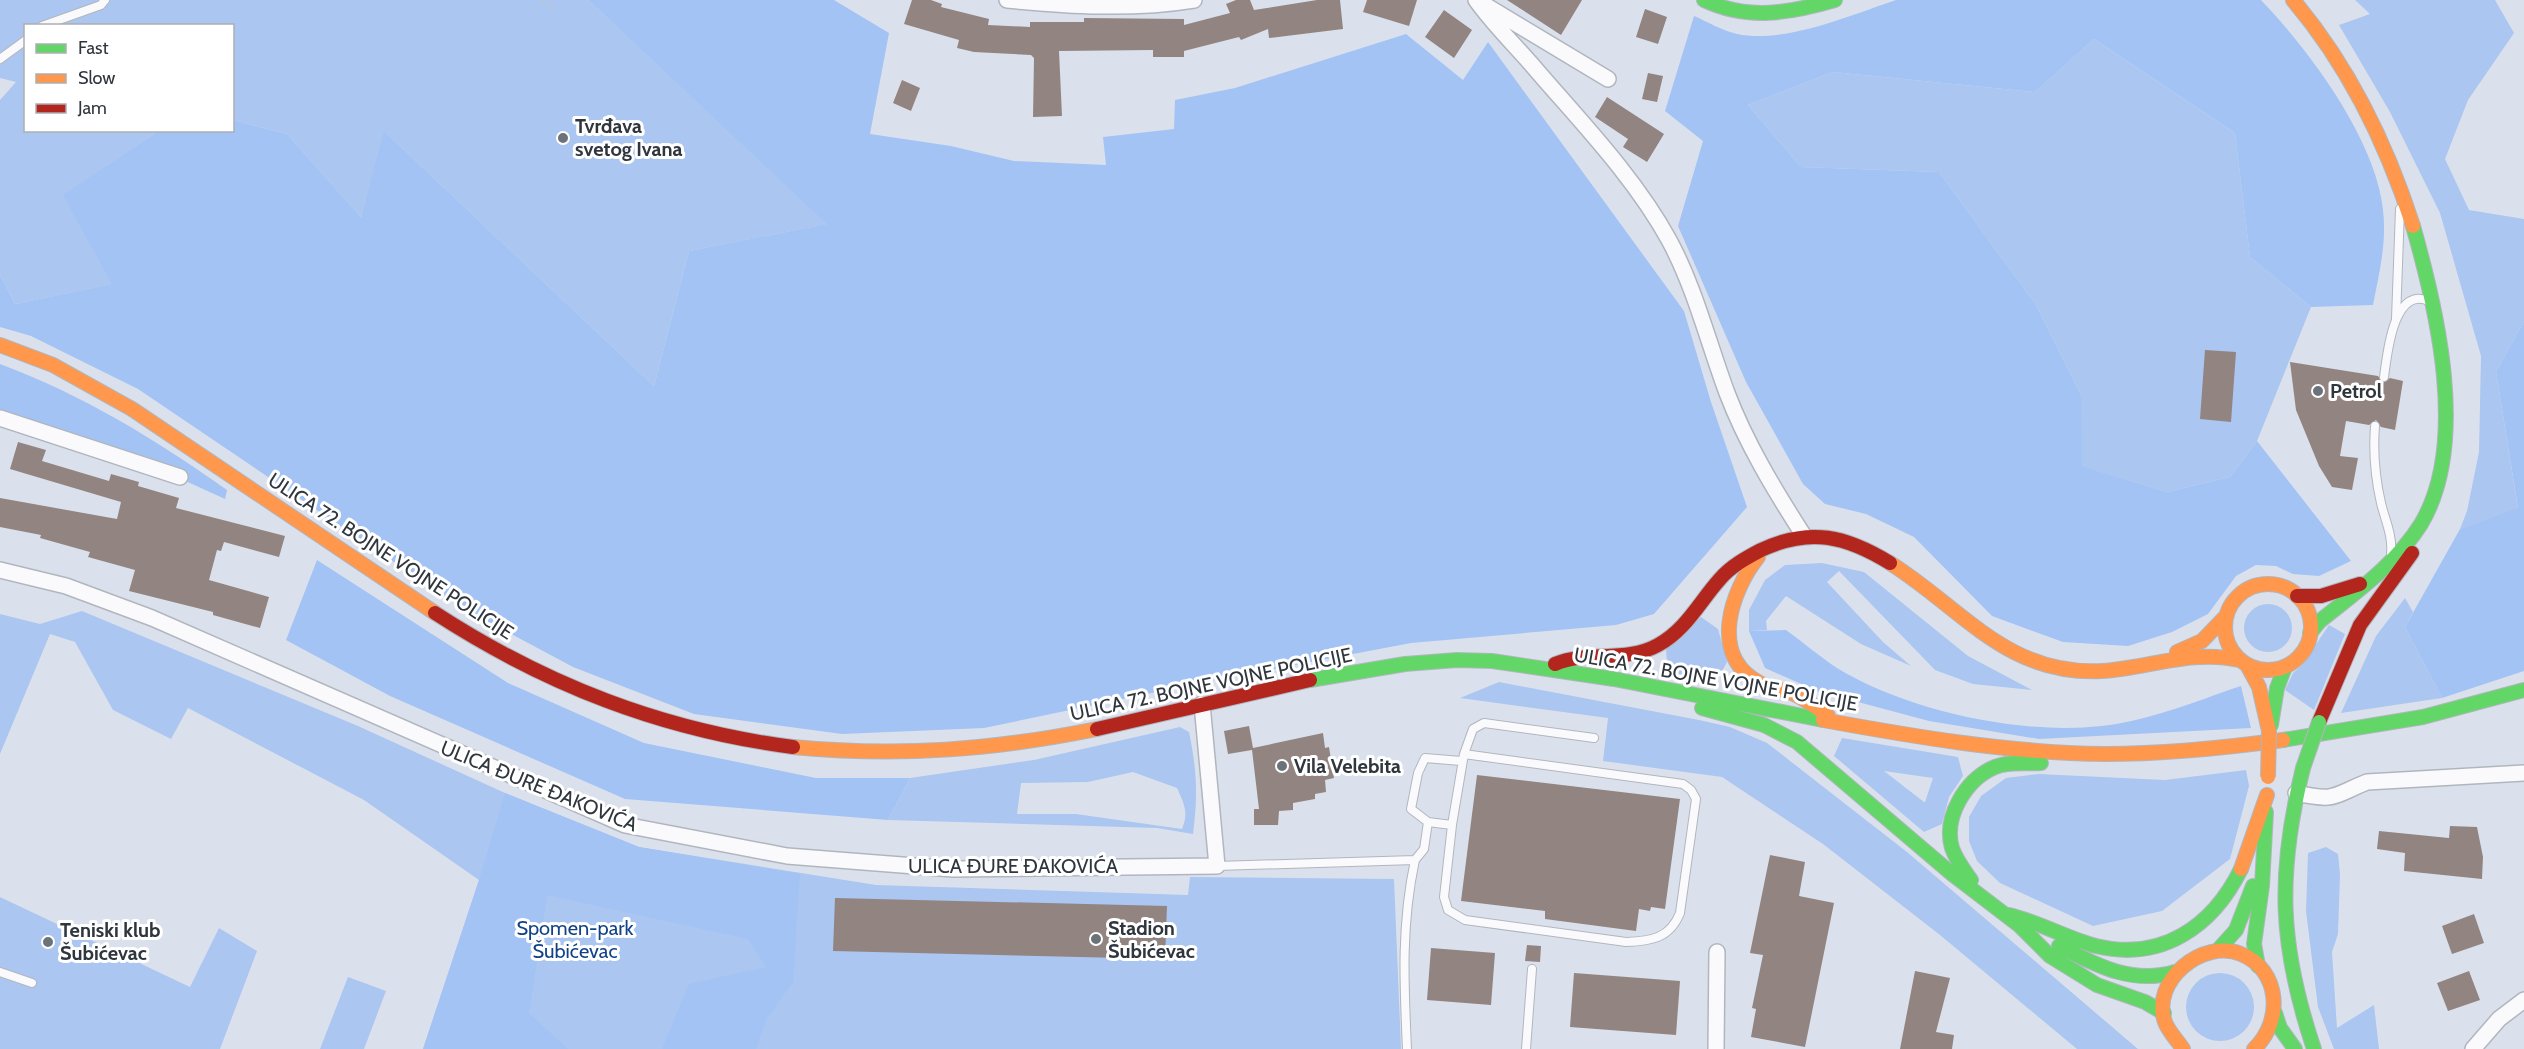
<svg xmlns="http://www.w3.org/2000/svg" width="2524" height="1049" font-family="Cabin,sans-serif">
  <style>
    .green { fill: #abc6f0; fill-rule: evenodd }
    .forest { fill: #a3c3f4 }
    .building { fill: #928481 }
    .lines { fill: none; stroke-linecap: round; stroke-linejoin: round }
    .lane-casing { stroke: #b1b6be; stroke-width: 10 }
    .street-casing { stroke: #b1b6be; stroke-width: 18 }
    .fast-casing { stroke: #b1b6be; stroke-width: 16 }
    .slow-casing { stroke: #b1b6be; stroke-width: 16 }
    .jam-casing { stroke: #b1b6be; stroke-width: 16 }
    .path { stroke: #c2c4c7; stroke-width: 4; stroke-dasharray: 1.5 4.5; stroke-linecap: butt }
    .lane { stroke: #fafafc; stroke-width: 8 }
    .street { stroke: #fafafc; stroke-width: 15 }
    .fast { stroke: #63d668; stroke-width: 14 }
    .slow { stroke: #ff974d; stroke-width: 14 }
    .jam { stroke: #b3261e; stroke-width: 14 }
    .fast-bridge-casing { stroke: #b1b6be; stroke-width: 16; stroke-linecap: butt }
    .slow-bridge-casing { stroke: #b1b6be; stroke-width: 16; stroke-linecap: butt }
    .fast-bridge { stroke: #63d668; stroke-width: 14 }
    .slow-bridge { stroke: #ff974d; stroke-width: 14 }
    .poi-dot { fill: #6c727a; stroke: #fff; stroke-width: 2 }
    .labels { text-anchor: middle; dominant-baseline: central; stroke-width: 6; stroke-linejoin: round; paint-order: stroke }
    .poi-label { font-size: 20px; font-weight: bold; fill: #30363d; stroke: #fff; text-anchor: start }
    .street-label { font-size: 20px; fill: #30363d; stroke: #fff }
    .park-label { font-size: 20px; fill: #114288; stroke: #fff }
  </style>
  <rect width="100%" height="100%" fill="#dbe1ec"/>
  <path class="green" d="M0 0H588L828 224 689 251 654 386 385 132 361 217 287 134 233 120 232 26H26V130L158 131 64 195 113 284 15 304 0 275V100L16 82 0 78Z
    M2355 0H2495L2514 33 2468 100 2445 159 2469 210 2524 219V321L2496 372 2518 509 2460 529 2467 511 2479 452 2481 356 2440 213 2390 112 2339 25 2370 14Z
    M2094 39 2235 133 2250 257 2311 307 2257 441 2230 477 2167 492 2081 466V395L2036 305 1939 172 1801 167 1748 105 1833 72 2035 92Z
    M1822 563 1864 572 1968 656 2032 690 1973 684 1935 670 1839 571 1827 582 1883 642 1911 666 1861 644 1786 596 1766 621 1767 630 1749 631V610L1765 580 1785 565Z
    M2405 598 2413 612 2405 627 2442 698 2341 713 2376 636Z
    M2244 628a24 24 0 1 1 48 0a24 24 0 1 1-48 0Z
    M82 611 358 726 505 793 639 847 876 885 1188 895 1190 877 1394 879 1401 1049H423L479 880 364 800 188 708 171 739 113 710 75 642 50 634 0 754V614L40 624Z
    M1701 617 1718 629 1727 662 1717 681 1668 672 1666 649Z
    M2329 625 2345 634 2314 710 2285 690 2293 673 2302 665Z
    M1499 682 1699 720 1730 727 1767 743 1907 852 2138 1049H2077L1940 935 1823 844 1722 777 1603 761 1608 718 1460 698Z
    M1180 727 1189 732C1197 771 1198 795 1193 834L1157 828 888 820 910 778 1034 760ZM1133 772 1177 788C1184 804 1189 812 1182 829L1076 814H1017L1021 783 1088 782Z
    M1842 738 1958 757 1963 776 1949 797 1942 824 1924 832 1834 756ZM1884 771 1933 778 1925 802H1924Z
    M2246 770 2249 786 2230 859 2162 911 2093 926 2000 883 1977 861 1969 841V817L1981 796 2006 778 2039 774 2165 780Z
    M2326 847 2338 854 2340 874 2338 934 2332 952 2337 1028 2374 1005 2379 1049H2334L2318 1007 2306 911 2308 853Z
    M0 897 190 987 219 928 257 951 220 1049H0Z
    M2186 1007a34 34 0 1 1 68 0a34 34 0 1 1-68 0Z
    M348 977 386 991 364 1049H320Z"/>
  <path class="forest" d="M588 0H834L889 33 870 134 951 146 1014 161 1106 165 1103 137 1174 129 1175 100 1235 88 1406 34 1463 80 1488 42 1684 311 1711 402 1747 507 1654 614 1616 625 1411 643 1195 684 984 728 842 734 694 714 573 667 459 606 138 389 31 336 0 327V275L15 304 112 284 63 195 158 131 232 130 233 120 287 134 361 217 384 131 654 386 689 251 827 224Z
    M1896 0H2261C2309 50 2376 140 2383 210 2387 243 2379 274 2373 305L2311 307 2250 257 2235 133 2094 39 2035 92 1833 72 1748 105 1801 167 1939 172 2036 305 2081 395 2082 466 2167 492 2230 477 2257 441 2351 561 2319 576 2293 574 2276 566 2256 565 2236 576 2208 614 2172 632 2128 646 2063 642 1992 616 1914 537 1866 514 1825 504 1803 484 1746 382 1678 226 1703 141 1665 111 1694 16C1708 22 1723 31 1737 34 1785 44 1851 15 1896 0Z
    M2524 321V671L2442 698 2405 627 2460 529 2518 508 2496 372Z
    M0 364C83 395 155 439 227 490L225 499 146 463 0 413Z
    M317 560 508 683 644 743 816 778H910L888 820 625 799 390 696 286 640Z
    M1786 630C1803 642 1820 657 1837 668 1908 711 2019 735 2101 726 2149 721 2196 701 2241 686L2251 728 2039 739 1929 721 1817 691 1765 668 1749 631Z
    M505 793 639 847 800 874 793 982 767 1018 756 1049H662L689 984 766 967 748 939 547 895 529 1013 568 1049H423L479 880Z"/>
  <path class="building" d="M912 0H931L942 4 941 7 989 19 988 25 1030 27V22H1084V18L1184 19V25L1230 13 1226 4 1236 0H1250L1254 10 1317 0H1340L1343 29 1269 38 1268 29 1241 40 1239 37 1184 51V57H1153V50L1059 51 1062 116 1033 117 1034 58 1031 55 974 52 957 48 959 40 904 24Z
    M1367 0H1417L1409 26 1363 12Z
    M1507 0H1582L1561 35Z
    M1645 9 1667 17 1658 44 1636 37Z
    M1444 10 1472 30 1454 58 1425 37Z
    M1648 73 1663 76 1657 102 1642 99Z
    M902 80 920 88 911 111 893 103Z
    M1607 97 1664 134 1647 162 1623 147 1628 139 1595 117Z
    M2205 350 2236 352 2231 422 2200 419Z
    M2290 362 2378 376 2383 383 2390 378 2403 381 2395 430 2381 427 2376 420 2369 425 2346 421 2340 456 2358 458 2352 490 2332 487 2319 466 2296 410Z
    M18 442 46 450 42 461 109 481 111 474 139 482 138 486 179 498 176 508 285 536 279 557 224 542 221 551 217 550 209 580 269 597 260 628 213 615V612L129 591 135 570 88 557 90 552 40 538 41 535 0 527V498L117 519 121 502 10 469Z
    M1249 726 1253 748 1323 733 1325 748 1329 747 1334 778 1325 780 1326 792 1315 794V799L1293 803V810L1279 811 1278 825H1254V809H1259L1252 750 1228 754 1224 731Z
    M1477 775 1680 799 1665 909 1651 907 1650 911 1639 909 1636 931 1545 919V911L1461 901Z
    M2450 826 2477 827 2483 857 2482 879 2404 871 2405 853 2377 849 2379 831 2449 838Z
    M1770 855 1805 862 1799 896 1834 903 1805 1047 1751 1037 1756 1009 1752 1008 1763 955 1750 953Z
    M835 898 1167 906 1165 959 833 951Z
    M2474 914 2484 943 2452 954 2442 926Z
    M1527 945 1541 946 1540 962 1525 961Z
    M1431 948 1495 953 1491 1005 1427 1000Z
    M1915 971 1950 978 1936 1032 1954 1035 1952 1049H1900Z
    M2469 971 2480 1000 2448 1011 2437 983Z
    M1574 973 1680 981 1676 1035 1570 1027Z"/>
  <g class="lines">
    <defs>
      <path id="lane" d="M42 26 101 5 105 0
        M0 59 26 40
        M2396 319 2400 209
        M2384 377C2387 356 2393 285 2429 301
        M2375 426C2373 452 2375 477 2381 503 2385 520 2393 536 2391 554
        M1464 754 1683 784 1691 790 1696 799 1680 913C1670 938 1652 941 1626 942L1465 920 1448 910 1444 897 1452 825Z
        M1464 754 1473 729 1484 723 1594 738
        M1428 822 1411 809 1418 773 1425 758 1461 761
        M1217 866 1415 860 1424 849 1428 822 1452 825
        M0 972 32 983
        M1407 1049C1404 983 1401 925 1415 860
        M1526 1049 1532 969"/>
      <path id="street" d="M1007 0C1069 6 1132 10 1194 0
        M1476 0C1493 24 1513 43 1532 65 1579 120 1634 176 1669 240 1695 288 1708 342 1727 393 1746 443 1775 491 1804 536
        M1480 2 1608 79
        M0 418 180 477
        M0 570 66 586 152 618 625 825 787 856 953 869 1217 866 1202 704
        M2296 793C2337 802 2332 796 2367 782L2524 773
        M1716 1049 1717 952
        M2473 1049 2499 1019 2524 1000"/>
      <path id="fast" d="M1704 0C1748 21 1790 13 1835 0
        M2310 633 2320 621C2356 592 2396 564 2421 524 2469 444 2437 310 2413 226
        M1310 680 1405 664 1457 660 1492 661 1614 679 1823 720
        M1702 708 1764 725 1797 742 1952 874 2020 926 2050 956 2097 985 2145 1002 2164 1013
        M2271 725 2277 688 2285 667
        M2283 740 2423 717 2524 690
        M2303 768C2277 874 2279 945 2314 1049
        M1971 880C1964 870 1956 860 1952 848 1943 817 1966 779 1995 767 2009 761 2026 764 2041 763
        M2009 915C2039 922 2066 938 2096 946 2162 962 2213 926 2241 869
        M2059 946C2096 965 2132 985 2175 972
        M2218 950 2236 930 2253 886
        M2258 966 2254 944 2262 886 2266 812
        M2275 1013 2280 1028 2295 1049"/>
      <path id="slow" d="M2293 0C2348 65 2387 145 2413 226
        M0 345 53 365 132 409 435 613
        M1758 557C1731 591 1709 655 1758 682 1768 688 1778 689 1789 692 1803 697 1816 707 1828 716
        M1890 563C1963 609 2007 676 2102 671 2149 668 2192 649 2239 660
        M2225 627a43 43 0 1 1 86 0a43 43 0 1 1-86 0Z
        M2177 652 2202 641 2227 615
        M2247 665 2259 687 2269 731
        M1823 720C1916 737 2010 753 2105 754 2164 754 2224 748 2283 740
        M793 747C899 757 993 750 1097 729
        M2241 869 2267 795
        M2183 1049C2178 1041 2168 1031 2165 1022 2150 981 2203 938 2241 954 2281 970 2283 1022 2254 1049"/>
      <path id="jam" d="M2297 596H2321L2360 584
        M435 613C546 685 662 730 793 747
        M1555 664C1588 650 1626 663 1658 645 1686 630 1700 601 1720 579 1731 566 1746 558 1761 550 1810 527 1846 536 1890 563
        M2319 722 2360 625 2412 553
        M1097 729 1310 680"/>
    </defs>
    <use href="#lane" class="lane-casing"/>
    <use href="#street" class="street-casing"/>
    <use href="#fast" class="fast-casing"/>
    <use href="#slow" class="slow-casing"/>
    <use href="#jam" class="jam-casing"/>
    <path class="path" d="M543 0 556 9"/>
    <use href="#lane" class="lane"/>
    <use href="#street" class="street"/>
    <use href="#fast" class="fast"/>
    <use href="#slow" class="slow"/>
    <use href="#jam" class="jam"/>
    <defs>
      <path id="fast-bridge" d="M2303 768 2319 722"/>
      <path id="slow-bridge" d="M2268 777 2269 731"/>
    </defs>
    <use href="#fast-bridge" class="fast-bridge-casing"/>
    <use href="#slow-bridge" class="slow-bridge-casing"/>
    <use href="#fast-bridge" class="fast-bridge"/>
    <use href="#slow-bridge" class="slow-bridge"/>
  </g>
  <g class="poi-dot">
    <circle cx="563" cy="138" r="6"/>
    <circle cx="2318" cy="391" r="6"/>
    <circle cx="1282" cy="766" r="6"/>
    <circle cx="1096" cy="939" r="6"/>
    <circle cx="48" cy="942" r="6"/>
  </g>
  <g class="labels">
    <g class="poi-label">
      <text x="575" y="126">Tvrđava<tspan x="575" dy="23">svetog Ivana</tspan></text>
      <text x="2330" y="391">Petrol</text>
      <text x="1294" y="766">Vila Velebita</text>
      <text x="1108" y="928">Stadion<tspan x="1108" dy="23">Šubićevac</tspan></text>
      <text x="60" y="930">Teniski klub<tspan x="60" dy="23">Šubićevac</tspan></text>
    </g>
    <g class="street-label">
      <text transform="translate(391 556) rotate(33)">ULICA 72. BOJNE VOJNE POLICIJE</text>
      <text transform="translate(1716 679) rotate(10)">ULICA 72. BOJNE VOJNE POLICIJE</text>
      <text transform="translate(1211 684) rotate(-12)">ULICA 72. BOJNE VOJNE POLICIJE</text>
      <text transform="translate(539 786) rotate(22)">ULICA ĐURE ĐAKOVIĆA</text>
      <text x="1013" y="866">ULICA ĐURE ĐAKOVIĆA</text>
    </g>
    <g class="park-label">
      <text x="575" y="928">Spomen-park<tspan x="575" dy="23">Šubićevac</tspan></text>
    </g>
  </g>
  <rect x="24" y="24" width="210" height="108" fill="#ffffff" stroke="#acafb1" stroke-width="1.5"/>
  <rect x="36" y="44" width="30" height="9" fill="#63d668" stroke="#acafb1" stroke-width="1.5"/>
  <text x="78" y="54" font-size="18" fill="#30363d">Fast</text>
  <rect x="36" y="74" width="30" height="9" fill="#ff974d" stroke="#acafb1" stroke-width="1.5"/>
  <text x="78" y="84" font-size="18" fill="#30363d">Slow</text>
  <rect x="36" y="104" width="30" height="9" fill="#b3261e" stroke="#acafb1" stroke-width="1.5"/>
  <text x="78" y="114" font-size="18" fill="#30363d">Jam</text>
</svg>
